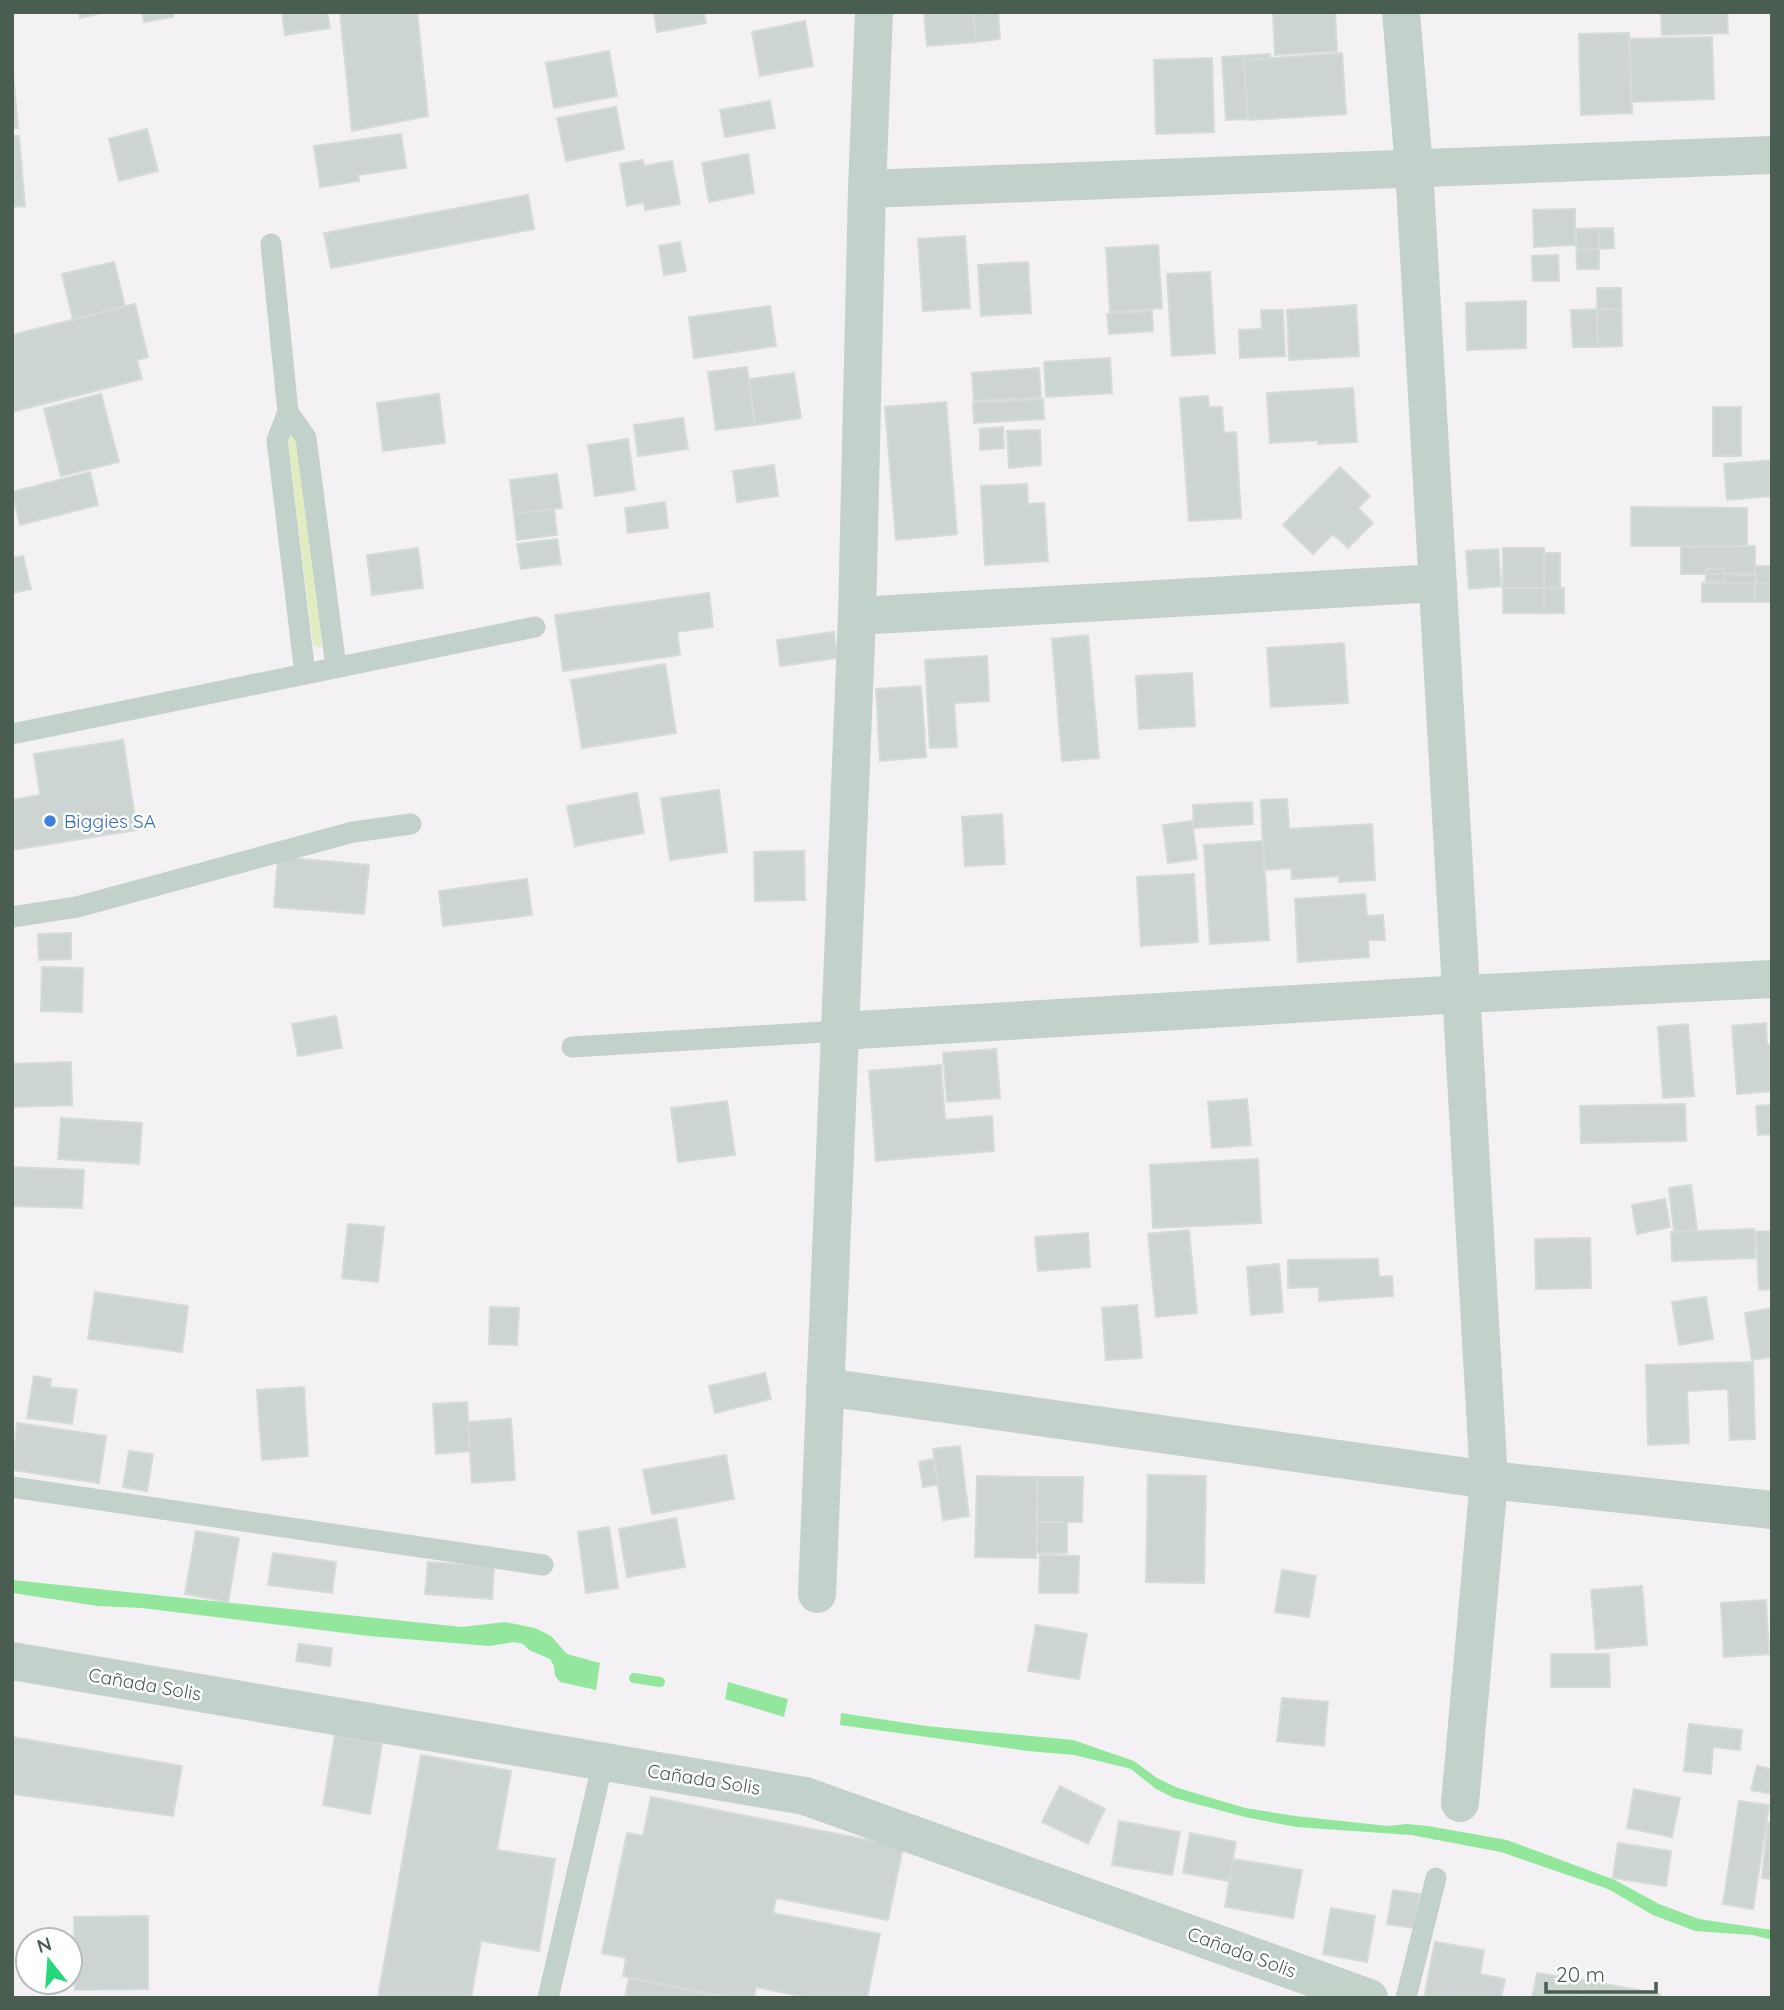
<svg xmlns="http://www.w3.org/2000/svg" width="1784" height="2010" font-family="Quicksand,sans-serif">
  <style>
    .green { fill: #e0edc2 }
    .water { fill: #92e79d }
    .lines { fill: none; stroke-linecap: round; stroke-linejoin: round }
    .stream { stroke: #92e79d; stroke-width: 10 }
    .building { fill: #cdd5d2; stroke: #d5dbd9; stroke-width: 2 }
    .service { stroke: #c2d1c9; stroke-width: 21 }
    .minor { stroke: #c2d1c9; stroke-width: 38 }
    .shop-dot { fill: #3f7fe0; stroke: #fff; stroke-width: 2.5 }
    .labels { text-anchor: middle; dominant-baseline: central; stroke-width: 5; stroke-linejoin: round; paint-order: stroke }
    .shop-label { font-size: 19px; fill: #366cbe; stroke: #fff; text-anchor: start }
    .street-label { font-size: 19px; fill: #495d51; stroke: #fff }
  </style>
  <rect width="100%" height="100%" fill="#f3f1f3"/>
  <path class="green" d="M290 433 297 441 322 644 319 648 313 645 288 442Z"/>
  <path class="water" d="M12 1580 462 1627 505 1622 535 1628 551 1636 567 1654 600 1663 596 1690 560 1682 555 1676 554 1666 550 1659 529 1650 523 1644 514 1642 489 1646 369 1636 142 1608 98 1606 12 1593Z
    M728 1682 788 1699 784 1717 725 1699Z
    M841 1713 926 1726 1073 1740 1134 1761 1157 1778 1178 1788 1245 1808 1295 1816 1388 1826 1407 1824 1428 1826 1507 1840 1615 1880 1659 1904 1699 1919 1772 1930V1940L1753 1935 1695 1931 1653 1915 1608 1889 1501 1852 1411 1835 1296 1827 1245 1817 1174 1798 1156 1789 1131 1769 1074 1755 1028 1751 840 1725Z"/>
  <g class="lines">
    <path class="stream" d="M634 1678 660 1682"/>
  </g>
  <path class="building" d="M79 12H105L80 18Z
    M142 12H173V17L144 22Z
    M282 12H327L330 28 285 35Z
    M340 12H417L428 116 352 131Z
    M654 12H704L706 23 657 32Z
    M924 12H973L976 42 927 46Z
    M998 12 1000 39 976 42 973 14Z
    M1273 12H1335L1337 51 1275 55Z
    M1661 12H1727L1728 33 1662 35Z
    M805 21 813 66 760 76 752 32Z
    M1629 33 1632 113 1581 115 1579 34Z
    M1712 37 1714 99 1631 102 1630 39Z
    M609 51 617 96 554 108 546 63Z
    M1342 53 1346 114 1248 120 1244 60Z
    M1270 54V58L1244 60 1248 119 1226 120 1222 57Z
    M1212 58 1214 132 1156 134 1154 60Z
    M12 62 18 128 12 129Z
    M770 101 775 128 725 137 720 110Z
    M616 107 624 149 566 161 557 118Z
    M147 129 158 171 119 181 109 139Z
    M401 134 406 168 358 175 359 181 320 187 314 146Z
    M12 136H19L25 206 12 207Z
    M748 154 754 193 709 202 702 163Z
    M643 160 644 166 672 161 680 204 645 210 644 202 627 206 620 164Z
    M528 195 534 229 331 268 324 233Z
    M1575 209V245L1534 247 1533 210Z
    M1599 228V269H1577L1576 229Z
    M1613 228 1614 248 1577 250 1576 229Z
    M965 236 970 308 923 311 918 239Z
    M680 242 686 271 664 275 659 246Z
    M1158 245 1162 308 1110 312 1106 248Z
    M1558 255 1559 281H1533L1532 256Z
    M114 262 125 306 73 320 62 274Z
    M1028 262 1031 313 981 316 978 265Z
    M1210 272 1215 353 1172 356 1167 274Z
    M1597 288H1621L1622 346 1598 347Z
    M1526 301V348L1467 350 1466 303Z
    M135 304 148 357 137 360 142 379 12 412V335Z
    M1356 305 1359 356 1289 360 1287 310Z
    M770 306 776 346 694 358 689 317Z
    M1621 309 1622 346 1573 347 1571 310Z
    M1261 310H1283L1285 356 1240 358 1239 330 1262 329Z
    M1152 311 1153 331 1109 334 1107 314Z
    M1110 358 1112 393 1046 397 1044 362Z
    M747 367 755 425 716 430 708 372Z
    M1039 368 1041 397 974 401 972 373Z
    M794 373 801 418 755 425 749 379Z
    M1353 388 1357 442 1318 444V440L1270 443 1267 393Z
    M101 394 119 462 61 476 44 409Z
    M439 394 445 443 383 451 377 403Z
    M1208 396 1209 407H1222L1224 433 1236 432 1241 518 1189 521 1180 398Z
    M1043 399 1044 419 974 423 973 403Z
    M946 402 957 534 896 540 885 407Z
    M1713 407H1741V456H1713Z
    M683 418 688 449 638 456 634 425Z
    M1003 427 1004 448 980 450V429Z
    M1040 430 1041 465 1009 468 1007 431Z
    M628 439 635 490 595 496 588 445Z
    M1772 460V496L1727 500 1724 464Z
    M774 465 778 496 737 502 733 471Z
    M1340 467 1370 496 1358 508 1373 523 1348 548 1333 534 1313 554 1283 525Z
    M90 472 98 505 20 525 12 492Z
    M557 474 562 508 514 514 510 480Z
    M1027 484 1028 504 1044 503 1048 561 985 565 981 486Z
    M665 502 668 528 628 533 625 508Z
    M1631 507 1747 508V546H1631Z
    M554 509 557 535 517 540 514 514Z
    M557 539 561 564 521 569 517 544Z
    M1755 546V574H1681V547Z
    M418 548 423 588 372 595 367 555Z
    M1503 548H1544V613H1503Z
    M1498 549 1501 586 1469 589 1466 551Z
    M1545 553H1560V587L1544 588Z
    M23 556 31 589 12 593V558Z
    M1755 566H1772V602H1755Z
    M1706 569H1724V581H1706Z
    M1724 574 1756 575 1757 583H1724Z
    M1702 583H1772V602H1702Z
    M1503 588H1564V613H1503Z
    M709 593 713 627 677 632 680 655 563 671 555 615Z
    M834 632 837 658 780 666 777 640Z
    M1088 635 1099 758 1062 761 1052 639Z
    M1344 643 1348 703 1271 707 1267 648Z
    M987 656 989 701 954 703 957 747 930 748 925 660Z
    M665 664 676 733 582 748 571 680Z
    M1192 673 1195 726 1139 729 1136 676Z
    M921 686 926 757 880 761 876 689Z
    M123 740 137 830 12 850V800L40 795 34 754Z
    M719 790 727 852 670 860 661 798Z
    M637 793 644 833 575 846 567 806Z
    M1287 799 1289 829 1372 824 1375 880 1339 882V876L1292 879 1291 868 1264 870 1261 800Z
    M1252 802 1253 824 1194 828 1193 805Z
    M1002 814 1005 864 965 866 962 817Z
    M1192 821 1197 859 1168 863 1163 825Z
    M1263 841 1269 940 1210 944 1204 845Z
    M804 851 805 900 755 901 754 852Z
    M278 857 369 865 364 914 274 907Z
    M1194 874 1198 942 1141 946 1137 877Z
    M527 879 532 915 443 926 439 891Z
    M1365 894 1367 916 1383 915 1385 940H1368L1369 957 1298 962 1295 899Z
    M71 933V959L39 960 38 934Z
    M42 967 83 968 82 1012 41 1011Z
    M336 1016 342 1048 298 1056 292 1024Z
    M1766 1023 1767 1045H1772V1091L1737 1094 1732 1026Z
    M1688 1024 1694 1096 1663 1098 1658 1027Z
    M996 1049 1000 1098 947 1102 943 1053Z
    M71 1062 72 1105 12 1107V1064Z
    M941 1065 945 1120 992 1116 994 1151 876 1161 869 1071Z
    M1247 1099 1251 1145 1212 1148 1208 1102Z
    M727 1101 735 1155 678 1162 671 1108Z
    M1685 1104 1686 1141 1581 1143 1580 1106Z
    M1772 1105V1134L1758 1135 1756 1106Z
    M61 1118 142 1123 139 1164 58 1159Z
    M1258 1159 1261 1223 1153 1228 1150 1165Z
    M12 1167 84 1170 82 1208 12 1206Z
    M1691 1185 1697 1229 1674 1232 1669 1188Z
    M1665 1199 1670 1227 1637 1234 1632 1205Z
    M348 1224 384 1227 378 1282 342 1278Z
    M1754 1229 1755 1258 1672 1261 1671 1232Z
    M1189 1230 1197 1313 1156 1317 1148 1234Z
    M1772 1231V1289L1759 1290 1756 1232Z
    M1088 1233 1090 1267 1038 1271 1035 1237Z
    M1590 1238 1591 1288 1536 1289 1535 1239Z
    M1378 1259 1379 1277 1392 1276 1393 1296 1319 1301V1287L1288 1288V1260Z
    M1279 1264 1283 1312 1251 1315 1247 1267Z
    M95 1292 188 1306 182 1352 88 1339Z
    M1706 1297 1713 1339 1679 1345 1672 1302Z
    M1137 1305 1142 1358 1106 1360 1102 1308Z
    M490 1307 519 1308 517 1345 489 1344Z
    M1772 1308V1357L1752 1360 1745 1313Z
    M1753 1362 1755 1439 1730 1440 1728 1389 1687 1391 1689 1443 1648 1445 1646 1365Z
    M765 1373 771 1399 715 1413 709 1386Z
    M34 1376 51 1379 50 1387 77 1390 72 1424 27 1418Z
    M304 1387 308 1456 262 1460 257 1390Z
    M467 1402 470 1451 436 1454 433 1404Z
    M511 1419 515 1480 472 1483 468 1422Z
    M17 1423 106 1436 99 1483 12 1470Z
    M960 1446 969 1516 943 1520 933 1449Z
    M129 1451 153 1454 147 1491 123 1487Z
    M726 1455 734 1499 652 1514 643 1470Z
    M933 1459 938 1484 923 1487 919 1462Z
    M1148 1475 1206 1476 1204 1583 1146 1582Z
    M977 1476 1038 1477 1036 1558 975 1557Z
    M1038 1477H1083L1082 1522H1036Z
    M676 1518 685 1567 627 1577 619 1529Z
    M1037 1522H1067V1553H1037Z
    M609 1527 618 1588 586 1593 578 1532Z
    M196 1531 239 1538 228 1602 185 1594Z
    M273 1553 336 1562 332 1593 268 1585Z
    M1040 1555 1079 1556 1078 1593H1039Z
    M428 1562 494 1567 492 1599 425 1594Z
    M1282 1570 1316 1576 1309 1617 1275 1612Z
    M1642 1586 1647 1645 1596 1649 1591 1590Z
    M1766 1600 1769 1654 1724 1657 1721 1603Z
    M1036 1625 1087 1634 1079 1679 1028 1671Z
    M299 1644 332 1648 330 1666 296 1661Z
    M1551 1654H1609L1610 1687H1551Z
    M1282 1698 1328 1702 1324 1746 1277 1741Z
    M1689 1724 1742 1730 1740 1750 1713 1747 1711 1774 1684 1771Z
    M335 1735 382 1744 370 1814 323 1805Z
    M12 1737 182 1766 173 1816 12 1794Z
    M421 1755 511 1771 497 1850 555 1859 539 1951 481 1941 471 1998H378Z
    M1757 1766 1772 1769V1794L1751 1790Z
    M1060 1786 1105 1809 1088 1844 1042 1822Z
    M1634 1789 1680 1798 1672 1837 1627 1828Z
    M651 1797 903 1847 888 1920 776 1898 773 1913 880 1934 867 1998H810L756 1987 754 1998H732L623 1976 626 1958 602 1953 627 1833 643 1836Z
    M1739 1801 1769 1805 1753 1909 1723 1904Z
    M1119 1821 1180 1832 1172 1875 1112 1865Z
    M1768 1822H1772V1879L1762 1878Z
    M1190 1833 1236 1842 1229 1881 1183 1873Z
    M1618 1843 1671 1851 1666 1886 1613 1878Z
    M1233 1859 1302 1870 1293 1918 1225 1907Z
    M1393 1890 1420 1894 1414 1928 1387 1924Z
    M1331 1908 1375 1916 1367 1962 1323 1954Z
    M148 1916V1989L75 1990 74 1917Z
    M1435 1942 1484 1950 1480 1974 1505 1979 1501 1998H1424Z
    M1537 1973 1583 1980 1580 1998H1532Z
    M629 1978 727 1998H625Z
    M1583 1980 1660 1994V1998H1580Z"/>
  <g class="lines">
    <path class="service" d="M271 244 288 412 277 440 305 674
      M288 412 306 438 336 667
      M12 734 535 627
      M12 917 77 907 353 832 411 824
      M572 1047 840 1031
      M12 1487 543 1565
      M548 1998 603 1762
      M1406 1998 1436 1878"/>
    <path class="minor" d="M1401 12 1414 168 1489 1480 1460 1803
      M867 189 1772 155
      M857 616 1438 583
      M840 1031 1463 994 1772 979
      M825 1387 1489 1480 1772 1510
      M817 1594 857 616 867 189 874 12
      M12 1661 805 1796 1369 1998"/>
  </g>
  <circle class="shop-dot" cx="50" cy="821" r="7"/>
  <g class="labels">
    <g class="shop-label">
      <text x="64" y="821">Biggies SA</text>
    </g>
    <g class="street-label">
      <text transform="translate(145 1684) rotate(10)">Cañada Solis</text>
      <text transform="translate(704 1779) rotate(9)">Cañada Solis</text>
      <text transform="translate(1242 1952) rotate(20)">Cañada Solis</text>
    </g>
  </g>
  <rect width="1784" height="2010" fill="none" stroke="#495d51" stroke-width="28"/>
  <g transform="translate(49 1961) rotate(343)"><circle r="33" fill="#ffffff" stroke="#b6beb9" stroke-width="2"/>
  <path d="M0-5L12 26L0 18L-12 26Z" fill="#25d87c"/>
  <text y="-10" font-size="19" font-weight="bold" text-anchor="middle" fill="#495d51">N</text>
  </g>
  <path d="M1546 1982v10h110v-10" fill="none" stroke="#495d51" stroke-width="3.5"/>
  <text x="1556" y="1982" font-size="21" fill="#495d51" stroke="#ffffff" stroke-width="5" paint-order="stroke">20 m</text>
</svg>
